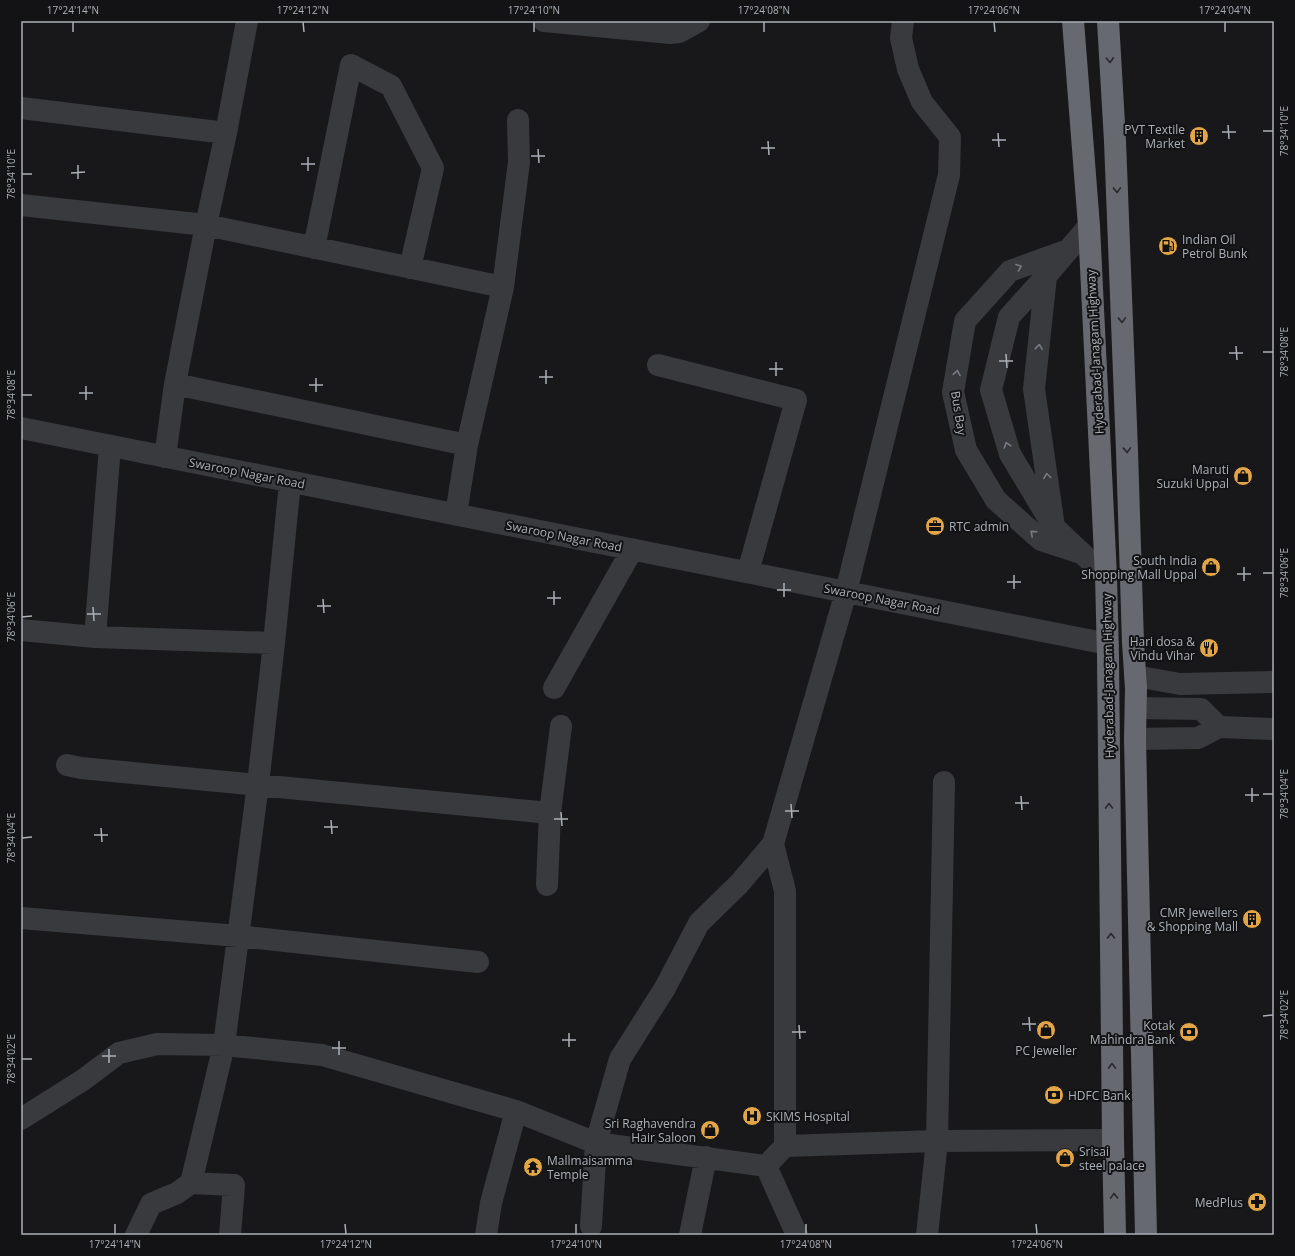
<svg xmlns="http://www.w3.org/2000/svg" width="1295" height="1256" font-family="'Open Sans',sans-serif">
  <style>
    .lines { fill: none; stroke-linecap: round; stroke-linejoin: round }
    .minor { stroke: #393a3e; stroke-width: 22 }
    .highway { stroke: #66696f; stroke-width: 22 }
    .oneway { stroke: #28282c }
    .oneway2 { stroke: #787b81 }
    .ticks { fill: none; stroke: #abb0b8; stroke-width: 1.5 }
    .labels { text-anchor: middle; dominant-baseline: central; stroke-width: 4; stroke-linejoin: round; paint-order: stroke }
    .poi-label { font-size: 12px; fill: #abb0b8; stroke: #131315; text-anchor: end }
    .street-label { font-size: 12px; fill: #abb0b8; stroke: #131315 }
    .neatline { fill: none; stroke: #abb0b8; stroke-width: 1.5 }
    .ticks-label { font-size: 10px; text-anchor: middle; fill: #abb0b8 }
  </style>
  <rect width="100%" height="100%" fill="#18181a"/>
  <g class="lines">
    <path class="minor" d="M544 21 670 33 679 32 699 21
      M21 108 226 133
      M21 205 206 225 503 287 467 445 456 514
      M1089 226 1046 276 1034 389 1054 527 1106 576
      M314 248 351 65 391 86 433 168 410 268
      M1068 250 1010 271 965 321 953 392 966 450 996 500 1041 540 1081 553
      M1046 276 1009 317 991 390 1010 454 1049 519
      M503 287 519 162 518 120
      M658 365 796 400 748 572
      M175 384 467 445
      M21 428 1108 644
      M165 457 175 384 206 225 226 133 247 21
      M21 630 95 637 274 643
      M95 637 110 446
      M1135 676 1180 684 1274 682
      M554 688 632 550
      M1136 708 1201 709 1219 727
      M1135 739 1198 738 1219 727 1274 729
      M67 765 81 768 550 813
      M773 844 785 891V1146
      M547 885 550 813 561 726
      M21 918 238 936 478 962
      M21 1119 83 1080 119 1053 157 1044 224 1045 322 1055 516 1111 596 1143 766 1166 797 1235
      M766 1166 785 1146 937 1141 1113 1140
      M191 1183 234 1185 230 1235
      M591 1226 596 1143 620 1059 665 988 699 923 739 884 773 844 846 592 949 175 950 137 922 102 908 69 901 38 903 21
      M136 1235 151 1204 177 1193 191 1183 224 1045 258 784 274 643 290 482
      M486 1235 491 1203 516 1111
      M690 1235 706 1157
      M927 1235 937 1141 944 782"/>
    <path class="highway" d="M1073 21 1089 226 1106 576 1108 656 1113 1140 1115 1235
      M1108 21 1115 141 1127 451 1133 643 1136 688 1135 739 1146 1235"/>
  </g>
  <defs><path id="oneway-chevron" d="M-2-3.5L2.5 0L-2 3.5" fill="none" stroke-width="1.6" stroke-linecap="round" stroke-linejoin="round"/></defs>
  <g class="oneway">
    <use href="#oneway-chevron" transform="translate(1110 60) rotate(87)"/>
    <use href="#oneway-chevron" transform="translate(1117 190) rotate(88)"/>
    <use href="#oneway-chevron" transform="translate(1122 320) rotate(88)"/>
    <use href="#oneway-chevron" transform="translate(1127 450) rotate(88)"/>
    <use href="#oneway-chevron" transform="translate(1109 806) rotate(-91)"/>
    <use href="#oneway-chevron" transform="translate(1111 936) rotate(-91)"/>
    <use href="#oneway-chevron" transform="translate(1112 1066) rotate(-91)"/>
    <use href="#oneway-chevron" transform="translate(1114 1196) rotate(-92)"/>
  </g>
  <g class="oneway2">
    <use href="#oneway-chevron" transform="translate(1019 267) rotate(-20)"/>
    <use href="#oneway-chevron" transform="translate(1039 347) rotate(-84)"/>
    <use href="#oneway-chevron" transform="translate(957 373) rotate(-80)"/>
    <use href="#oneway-chevron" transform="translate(1007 445) rotate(-107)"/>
    <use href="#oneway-chevron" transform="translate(1047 476) rotate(-98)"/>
    <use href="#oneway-chevron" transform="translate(1033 533) rotate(-138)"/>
  </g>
  <path class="ticks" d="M73 22V32M303 22 304 32M534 22V32M764 22V32M994 22 995 32M1225 22V32M1228 125 1229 139M1263 131H1273M1222 132H1236M998 133 999 147M992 140H1006M768 141 769 155M761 148H775M538 149 539 163M531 156H545M308 157V171M301 164H315M78 165V179M71 173 85 172M22 174H32M1236 346 1237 360M1263 352H1273M1229 353H1243M1006 354 1007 368M999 361H1013M776 362V376M769 369H783M546 370V384M539 377H553M316 378V392M309 385H323M86 386V400M79 393H93M22 395H32M1244 567V581M1263 573H1273M1237 574H1251M1014 575V589M1007 582H1021M784 583V597M777 590H791M554 591V605M547 598H561M323 599 324 613M317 606H331M93 607 94 621M87 614H101M22 617 32 616M1252 788V802M1263 794H1273M1245 795H1259M1021 796 1022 810M1015 803H1029M791 804 792 818M785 811H799M561 812 562 826M554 819H568M331 820 332 834M324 827H338M101 828 102 842M94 835H108M22 838 32 837M1263 1016 1273 1015M1029 1017 1030 1031M1022 1024H1036M799 1025 800 1039M792 1032H806M569 1033V1047M562 1040H576M339 1041V1055M332 1048H346M109 1049V1063M102 1056H116M22 1059H32M115 1224V1234M345 1224 346 1234M576 1224V1234M806 1224V1234M1036 1224 1037 1234"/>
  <defs>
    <symbol id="building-disc" viewBox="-11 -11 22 22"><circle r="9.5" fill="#e2a547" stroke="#131315"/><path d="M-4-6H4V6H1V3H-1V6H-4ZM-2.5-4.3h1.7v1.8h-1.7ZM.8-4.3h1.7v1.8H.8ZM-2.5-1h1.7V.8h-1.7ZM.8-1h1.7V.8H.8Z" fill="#111"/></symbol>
    <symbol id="fuel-disc" viewBox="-11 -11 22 22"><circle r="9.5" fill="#e2a547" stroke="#131315"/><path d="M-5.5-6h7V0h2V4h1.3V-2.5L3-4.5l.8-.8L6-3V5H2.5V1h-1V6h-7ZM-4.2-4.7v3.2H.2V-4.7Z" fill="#111"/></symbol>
    <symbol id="shop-disc" viewBox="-11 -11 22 22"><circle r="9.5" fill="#e2a547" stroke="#131315"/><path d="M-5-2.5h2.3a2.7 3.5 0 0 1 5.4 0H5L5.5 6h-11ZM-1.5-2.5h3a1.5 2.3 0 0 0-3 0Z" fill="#111"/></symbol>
    <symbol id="office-disc" viewBox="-11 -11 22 22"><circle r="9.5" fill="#e2a547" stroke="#131315"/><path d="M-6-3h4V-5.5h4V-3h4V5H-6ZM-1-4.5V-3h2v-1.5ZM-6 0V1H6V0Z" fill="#111"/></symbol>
    <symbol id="restaurant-disc" viewBox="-11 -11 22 22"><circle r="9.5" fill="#e2a547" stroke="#131315"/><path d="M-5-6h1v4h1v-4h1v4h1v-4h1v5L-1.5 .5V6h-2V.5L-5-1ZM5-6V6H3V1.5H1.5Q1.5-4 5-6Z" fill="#111"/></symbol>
    <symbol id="bank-disc" viewBox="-11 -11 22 22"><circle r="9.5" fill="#e2a547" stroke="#131315"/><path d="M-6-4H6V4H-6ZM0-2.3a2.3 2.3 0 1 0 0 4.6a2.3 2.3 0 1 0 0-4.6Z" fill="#111"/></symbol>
    <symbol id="hospital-disc" viewBox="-11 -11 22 22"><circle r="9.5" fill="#e2a547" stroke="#131315"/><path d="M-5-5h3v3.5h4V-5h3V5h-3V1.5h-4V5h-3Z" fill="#111"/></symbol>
    <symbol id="temple-disc" viewBox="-11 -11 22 22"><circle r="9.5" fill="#e2a547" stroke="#131315"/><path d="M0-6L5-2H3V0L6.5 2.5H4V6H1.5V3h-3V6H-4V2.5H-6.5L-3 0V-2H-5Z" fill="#111"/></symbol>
    <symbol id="pharmacy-disc" viewBox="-11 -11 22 22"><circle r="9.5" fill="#e2a547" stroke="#131315"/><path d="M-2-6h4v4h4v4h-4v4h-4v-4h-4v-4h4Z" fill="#111"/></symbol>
  </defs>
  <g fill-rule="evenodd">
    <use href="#building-disc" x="1188" y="125" width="22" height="22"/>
    <use href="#fuel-disc" x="1157" y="235" width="22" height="22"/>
    <use href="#shop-disc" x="1232" y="465" width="22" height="22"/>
    <use href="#office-disc" x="924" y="515" width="22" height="22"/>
    <use href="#shop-disc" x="1200" y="556" width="22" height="22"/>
    <use href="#restaurant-disc" x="1198" y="637" width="22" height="22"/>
    <use href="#building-disc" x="1241" y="908" width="22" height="22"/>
    <use href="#shop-disc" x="1035" y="1019" width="22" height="22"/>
    <use href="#bank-disc" x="1178" y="1021" width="22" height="22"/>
    <use href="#bank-disc" x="1043" y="1084" width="22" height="22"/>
    <use href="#hospital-disc" x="741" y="1105" width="22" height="22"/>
    <use href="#shop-disc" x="699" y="1119" width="22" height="22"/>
    <use href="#shop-disc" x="1054" y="1147" width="22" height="22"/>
    <use href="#temple-disc" x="522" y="1156" width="22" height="22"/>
    <use href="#pharmacy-disc" x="1246" y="1191" width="22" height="22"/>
  </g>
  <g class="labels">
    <g class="poi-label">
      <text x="1185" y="129">PVT Textile<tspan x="1185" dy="14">Market</tspan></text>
      <text x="1182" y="239" text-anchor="start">Indian Oil<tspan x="1182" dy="14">Petrol Bunk</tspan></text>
      <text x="1229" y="469">Maruti<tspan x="1229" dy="14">Suzuki Uppal</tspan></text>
      <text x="949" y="526" text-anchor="start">RTC admin</text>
      <text x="1197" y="560">South India<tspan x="1197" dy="14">Shopping Mall Uppal</tspan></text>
      <text x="1195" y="641">Hari dosa &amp;<tspan x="1195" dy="14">Vindu Vihar</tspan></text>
      <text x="1238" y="912">CMR Jewellers<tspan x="1238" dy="14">&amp; Shopping Mall</tspan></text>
      <text x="1175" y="1025">Kotak<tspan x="1175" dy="14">Mahindra Bank</tspan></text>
      <text x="1046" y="1050" text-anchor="middle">PC Jeweller</text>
      <text x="1068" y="1095" text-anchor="start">HDFC Bank</text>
      <text x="766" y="1116" text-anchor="start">SKIMS Hospital</text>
      <text x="696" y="1123">Sri Raghavendra<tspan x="696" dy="14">Hair Saloon</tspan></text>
      <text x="1079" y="1151" text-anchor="start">Srisai<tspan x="1079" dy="14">steel palace</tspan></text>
      <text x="547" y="1160" text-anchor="start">Mallmaisamma<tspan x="547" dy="14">Temple</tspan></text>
      <text x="1243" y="1202">MedPlus</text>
    </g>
    <g class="street-label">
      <text transform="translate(1095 352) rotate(-93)">Hyderabad-Janagam Highway</text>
      <text transform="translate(959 413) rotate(81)">Bus Bay</text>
      <text transform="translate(247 473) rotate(11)">Swaroop Nagar Road</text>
      <text transform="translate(564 536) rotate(11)">Swaroop Nagar Road</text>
      <text transform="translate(882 599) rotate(11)">Swaroop Nagar Road</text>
      <text transform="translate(1108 676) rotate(-91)">Hyderabad-Janagam Highway</text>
    </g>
  </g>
  <rect width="1295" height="1256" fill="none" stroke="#131315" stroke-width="44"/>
  <rect x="22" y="22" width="1251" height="1212" class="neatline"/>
  <g class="ticks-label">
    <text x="73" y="14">17°24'14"N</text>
    <text x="303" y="14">17°24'12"N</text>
    <text x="534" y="14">17°24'10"N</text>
    <text x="764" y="14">17°24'08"N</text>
    <text x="994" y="14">17°24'06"N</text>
    <text x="1225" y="14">17°24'04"N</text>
    <text transform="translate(1284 131) rotate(-90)" y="4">78°34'10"E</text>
    <text transform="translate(11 174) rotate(-90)" y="4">78°34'10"E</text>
    <text transform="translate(1284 352) rotate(-90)" y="4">78°34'08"E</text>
    <text transform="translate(11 395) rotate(-90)" y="4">78°34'08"E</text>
    <text transform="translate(1284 573) rotate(-90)" y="4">78°34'06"E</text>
    <text transform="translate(11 617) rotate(-90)" y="4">78°34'06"E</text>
    <text transform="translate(1284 794) rotate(-90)" y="4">78°34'04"E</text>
    <text transform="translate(11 838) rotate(-90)" y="4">78°34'04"E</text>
    <text transform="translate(1284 1015) rotate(-90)" y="4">78°34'02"E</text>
    <text transform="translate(11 1059) rotate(-90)" y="4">78°34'02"E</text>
    <text x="115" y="1248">17°24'14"N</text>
    <text x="346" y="1248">17°24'12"N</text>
    <text x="576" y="1248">17°24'10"N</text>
    <text x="806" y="1248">17°24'08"N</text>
    <text x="1037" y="1248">17°24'06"N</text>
  </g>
</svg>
